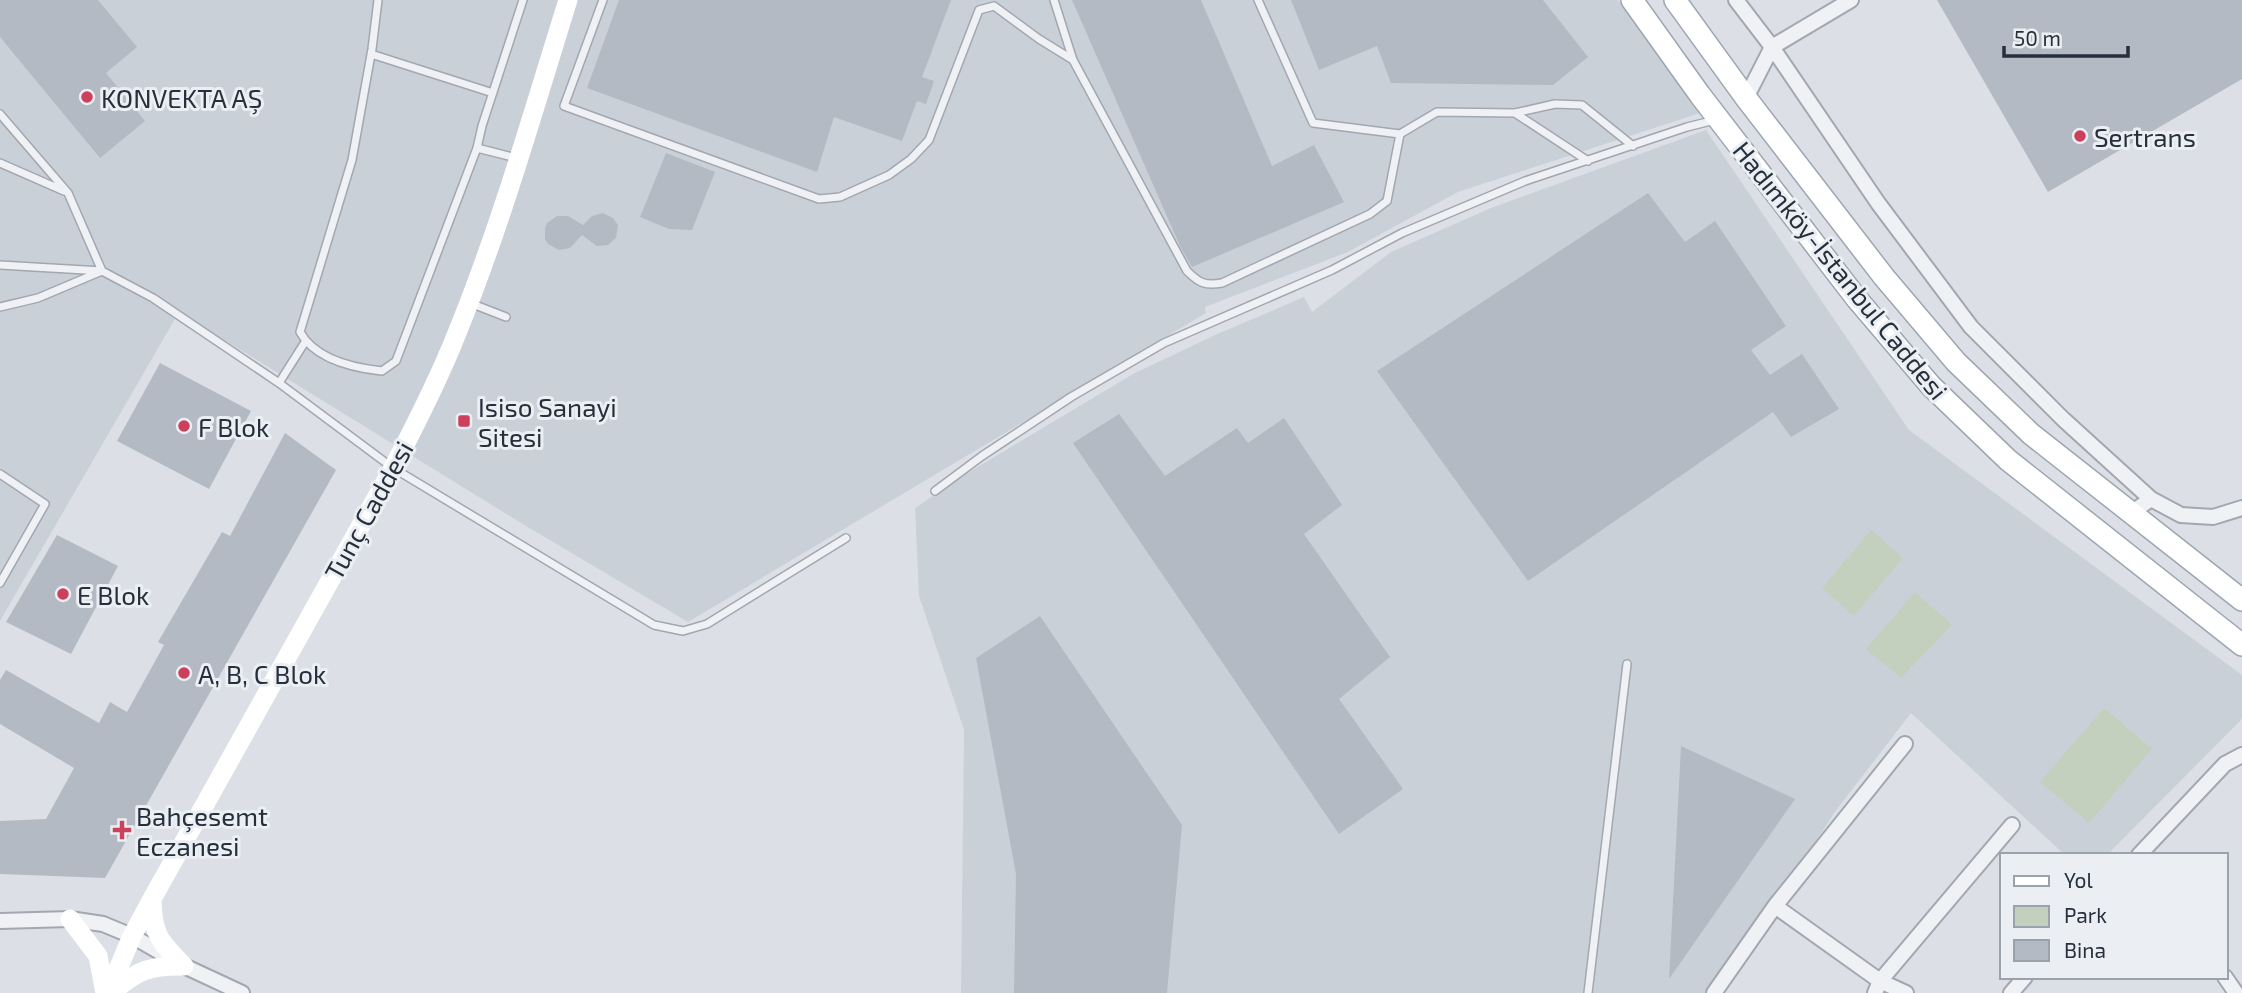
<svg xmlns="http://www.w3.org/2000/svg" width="2242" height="993" font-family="'Exo 2',sans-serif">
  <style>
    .built { fill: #cad0d8 }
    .green { fill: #c3d0bd }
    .building { fill: #b3bac3 }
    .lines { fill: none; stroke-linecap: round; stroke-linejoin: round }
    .service-casing { stroke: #a2a7b0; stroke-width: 10 }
    .minor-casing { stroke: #a2a7b0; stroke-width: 18 }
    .primary-casing { stroke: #9ca5b2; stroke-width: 24 }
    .service { stroke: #eff1f5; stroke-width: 7 }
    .minor { stroke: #eff1f5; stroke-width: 14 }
    .secondary { stroke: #fff; stroke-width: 19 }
    .primary { stroke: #fff; stroke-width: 21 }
    .poi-dot { fill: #cc405b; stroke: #ebeff4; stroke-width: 2.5 }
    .labels { text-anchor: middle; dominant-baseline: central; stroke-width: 6; stroke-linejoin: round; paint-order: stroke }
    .poi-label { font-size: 26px; fill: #262f3c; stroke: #ebeff4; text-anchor: start }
    .street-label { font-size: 26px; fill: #262f3c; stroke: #ebeff4 }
  </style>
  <rect width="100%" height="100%" fill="#dce0e6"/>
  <path class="built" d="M0 0H1618L1703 112 1458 192 1348 252 1205 307 1206 313 688 622 521 523 179 312 0 621Z
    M1706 130 1909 430 2242 675V719L2107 855H2065L1911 713 1834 813 1775 906 1710 993H961L964 730 919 596 915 508 956 480 1133 374 1215 335 1304 297 1312 312 1391 252 1491 208Z"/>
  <path class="green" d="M1871 530 1903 558 1854 616 1822 588Z
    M1915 592 1952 625 1901 678 1866 649Z
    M2104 708 2152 749 2089 823 2040 782Z"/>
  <path class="building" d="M0 0H98L137 47 106 73 145 121 100 158 0 37Z
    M619 0H951L922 77 934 81 926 104 917 101 902 141 834 117 817 172 587 88Z
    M1072 0H1201L1272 166 1314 145 1344 202 1192 267 1180 246Z
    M1291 0H1543L1588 57 1553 85 1391 83 1377 46 1319 70Z
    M1937 0H2242V79L2048 192Z
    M666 153 715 172 692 230 669 229 640 217Z
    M1648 193 1685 242 1715 221 1786 326 1751 350 1770 375 1802 354 1839 409 1791 437 1773 412 1528 581 1377 371Z
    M603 213 613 218 618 225 616 238 608 245 597 246 582 235 570 248 559 250 548 244 545 239V228L547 223 557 216H568L583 225 592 216Z
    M160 363 251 411 209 489 117 441Z
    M1119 414 1165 476 1237 428 1248 443 1284 418 1342 505 1304 534 1390 657 1339 699 1403 789 1339 834 1073 443Z
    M285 433 336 470 105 878 0 874V821L46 819 74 768 0 724V680L6 670 99 723 110 702 127 712 164 645 158 642 222 532 230 536Z
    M57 535 118 566 71 654 6 622Z
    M1040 616 1182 825 1167 993H1014L1016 874 976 658Z
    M1681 746 1795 799 1669 979Z"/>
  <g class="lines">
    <defs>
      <path id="service" d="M378 0 372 49 352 160 300 332C315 359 354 368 382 371L396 361 477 148
        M603 0 564 106 819 199 840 197 889 175 911 159 929 140 979 10 994 6 1039 39 1073 60
        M1054 0 1073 60 1187 271C1199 283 1205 286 1222 283L1370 214 1387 201 1400 134
        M1258 0 1313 123 1400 134 1437 112 1515 113 1555 104 1582 105 1633 146
        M371 54 493 93
        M1515 113 1588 161
        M0 114 68 193 102 271 38 298 0 307
        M516 158 477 148 482 126 523 0
        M0 163 64 191
        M0 265 102 271 153 298 279 383 393 468 654 625 683 631 707 624 846 538
        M470 303 506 317
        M279 383 305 342
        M0 474 45 504 0 583
        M935 491 982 456 1071 397 1164 343 1332 270 1402 233 1525 181 1687 127 1715 120
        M1588 993 1627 664"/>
      <path id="minor" d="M1736 0 1772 47 1878 203 1971 327 2063 419 2151 499
        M1746 98 1772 47 1851 0
        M2131 513 2151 499 2181 515 2213 517 2242 508
        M2139 855 2225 764 2242 755
        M1775 906 1880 981 1906 993
        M0 921 70 919 103 924 132 936 184 966 242 993
        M2225 977 2236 993
        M1714 993 1775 906 1905 744
        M1875 993 1880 981 2012 825
        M2011 993 2025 977"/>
      <path id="primary" d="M1632 0 1700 95 1857 299 1931 386 2008 460 2242 645
        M1675 0 1746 98 1884 277 1956 362 2031 434 2242 600"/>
    </defs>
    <use href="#service" class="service-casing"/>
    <use href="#minor" class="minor-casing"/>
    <use href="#primary" class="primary-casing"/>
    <use href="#service" class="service"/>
    <use href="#minor" class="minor"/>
    <path class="secondary" d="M70 919 98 956 105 993
      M108 993 132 936 152 899 393 468C416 424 439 379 457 333 501 225 533 112 568 0
      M112 993C136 970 152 965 184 966 161 943 153 936 152 902"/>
    <use href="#primary" class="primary"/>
  </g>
  <g class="poi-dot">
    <circle cx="87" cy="97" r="7"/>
    <circle cx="2080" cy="136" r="7"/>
    <rect x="457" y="414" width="14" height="14" rx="3.5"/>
    <circle cx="184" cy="426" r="7"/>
    <circle cx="63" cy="594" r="7"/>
    <circle cx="184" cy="673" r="7"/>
    <path d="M118.5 819.5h7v7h7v7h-7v7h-7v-7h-7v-7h7z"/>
  </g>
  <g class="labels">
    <g class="poi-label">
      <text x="101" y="97">KONVEKTA AŞ</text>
      <text x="2094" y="136">Sertrans</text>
      <text x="478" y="406">Isiso Sanayi<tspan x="478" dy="30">Sitesi</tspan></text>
      <text x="198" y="426">F Blok</text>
      <text x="77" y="594">E Blok</text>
      <text x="198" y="673">A, B, C Blok</text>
      <text x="136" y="815">Bahçesemt<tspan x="136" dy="30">Eczanesi</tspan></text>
    </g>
    <g class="street-label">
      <text transform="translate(1841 270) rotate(51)">Hadımköy-İstanbul Caddesi</text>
      <text transform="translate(368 510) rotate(-61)">Tunç Caddesi</text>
    </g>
  </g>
  <rect x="2000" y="853" width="228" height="126" fill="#ebeff4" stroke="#9ca2aa" stroke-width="2"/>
  <rect x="2014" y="876" width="35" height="10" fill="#ffffff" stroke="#9ca2aa" stroke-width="2"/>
  <text x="2064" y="888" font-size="21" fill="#262f3c">Yol</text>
  <rect x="2014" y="906" width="35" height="21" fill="#c3d0bd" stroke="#9ca2aa" stroke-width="2"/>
  <text x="2064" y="923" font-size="21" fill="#262f3c">Park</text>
  <rect x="2014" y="940" width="35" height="21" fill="#b3bac3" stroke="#9ca2aa" stroke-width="2"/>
  <text x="2064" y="958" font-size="21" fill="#262f3c">Bina</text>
  <path d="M2004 46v10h124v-10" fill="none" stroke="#262f3c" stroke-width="3.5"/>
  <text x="2014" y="46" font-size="21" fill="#262f3c" stroke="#ebeff4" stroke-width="5" paint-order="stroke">50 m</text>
</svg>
